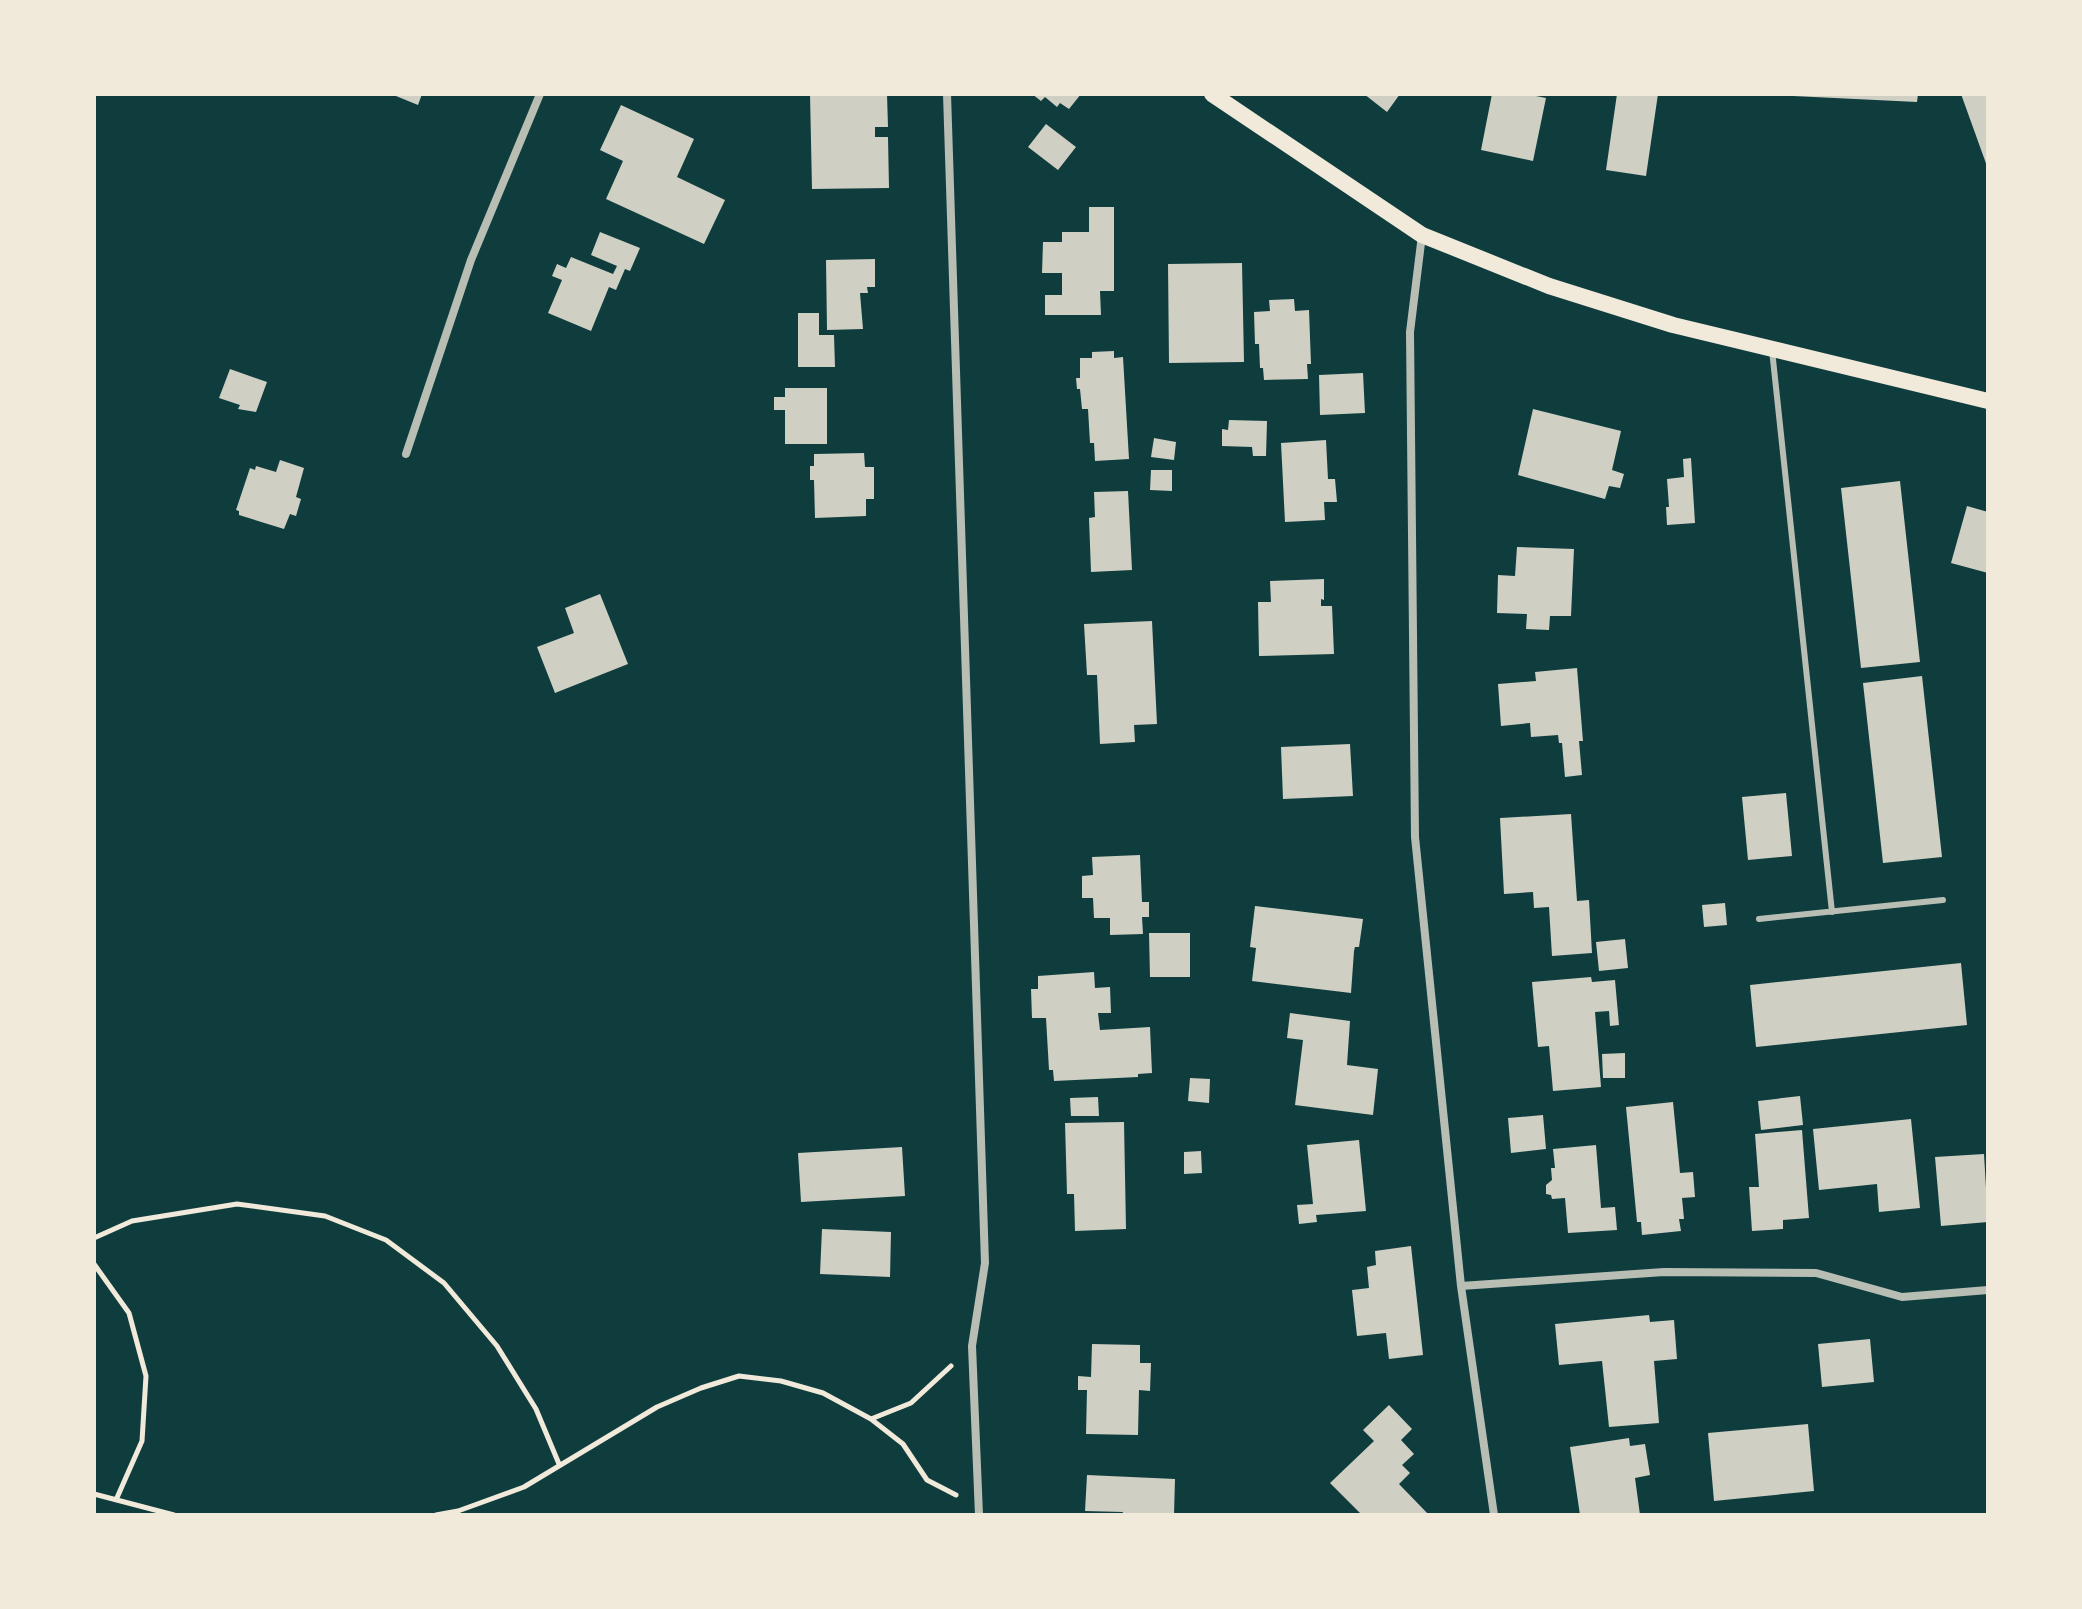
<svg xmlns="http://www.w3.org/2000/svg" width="2082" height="1609" font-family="'PT Sans',sans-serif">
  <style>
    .building { fill: #cfcfc3 }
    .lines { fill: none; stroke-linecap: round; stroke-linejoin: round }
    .path { stroke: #f1e9da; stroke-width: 5 }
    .service { stroke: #b8beb3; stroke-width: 6 }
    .minor { stroke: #b8beb3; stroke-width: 8 }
    .secondary { stroke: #f1e9da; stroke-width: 16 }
  </style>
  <rect width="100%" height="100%" fill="#0f3d3e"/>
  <path class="building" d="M391 94H422L418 105Z
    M810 94H887L888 127H875V137H888L889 188 812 189Z
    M1032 94H1081L1069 109 1060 103 1057 107 1045 97 1041 101Z
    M1364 94H1400L1387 112Z
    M1492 94H1526L1546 98 1533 161 1481 150Z
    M1617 94H1658L1646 176 1606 170Z
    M1793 94H1918L1917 102 1793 96Z
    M1961 94H1988V169Z
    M621 105 694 139 677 177 725 200 704 244 606 199 623 161 600 150Z
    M1046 124 1076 147 1058 170 1028 147Z
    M1089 207H1114V291H1100L1101 315H1045V295H1062V273H1042L1043 242H1062V232H1089Z
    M600 232 640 248 630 271 625 269 616 290 609 287 591 331 548 313 562 280 552 276 557 264 566 268 571 257 613 274 617 266 591 255Z
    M875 259V287H867L868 293H860L863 329 827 330 826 260Z
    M1242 263 1244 362 1169 363 1168 264Z
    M1294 299 1295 311 1309 310 1311 364H1307L1308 379 1264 380 1263 368H1260L1259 344H1255L1254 312 1270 311 1269 300Z
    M798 313H819V335H834L835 367H798Z
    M1114 351V358L1123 357 1129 459 1095 461 1094 443H1090L1088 409H1082L1080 389H1077L1076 378H1080V358H1092V352Z
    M230 369 267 382 256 412 238 409 240 405 219 398Z
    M1363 373 1365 413 1320 415 1319 375Z
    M785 388H827V444H785V410H774V397H785Z
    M1533 409 1621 431 1612 470 1624 474 1620 488 1609 486 1605 499 1518 475Z
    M1229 420 1267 421 1266 456H1253L1252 447 1222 446V429L1228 430Z
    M1154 438 1176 442 1174 460 1151 457Z
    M1326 440 1328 479H1335L1337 502H1324L1325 520 1285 522 1281 443Z
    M864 453 865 467H874V499H866V516L815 518 814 480H810V466H814V454Z
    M1691 458 1695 523 1667 525 1666 507H1669L1667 479 1684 477 1683 459Z
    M280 460 304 468 296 497 301 499 296 516 290 514 284 529 239 515V511L236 510 250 468 255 470 256 466 276 472Z
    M1151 470H1172V491L1150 490Z
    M1900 481 1920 662 1861 668 1841 488Z
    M1128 491 1132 570 1091 572 1089 518 1095 517 1094 492Z
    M1967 506 1988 512V573L1951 563Z
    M1517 547 1574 549 1571 616H1550L1549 630 1526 629 1527 614 1497 613 1498 575 1515 576Z
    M1324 579V600L1321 599V606H1332L1334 654 1259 656 1258 602H1271L1270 581Z
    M600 594 628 664 555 693 537 647 574 633 565 608Z
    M1152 621 1157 724 1134 725 1135 742 1100 744 1097 675H1087L1084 624Z
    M1577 668 1583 741H1579L1582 775 1565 777 1562 743H1559L1558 735 1531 737 1530 723 1501 726 1498 684 1536 681 1535 672Z
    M1922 676 1942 857 1883 863 1863 683Z
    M1350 744 1353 796 1283 799 1281 747Z
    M1786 793 1792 856 1748 860 1742 797Z
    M1571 814 1577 901 1589 900 1592 953 1552 956 1549 907 1534 908 1533 892 1504 894 1500 818Z
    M1140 855 1142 902H1149V917H1142L1143 934 1110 935V918H1094L1093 898H1082V876L1093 875 1092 857Z
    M1725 903 1727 925 1704 927 1702 905Z
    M1255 906 1363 919 1359 947H1355L1354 951 1351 993 1252 981 1256 948 1250 947Z
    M1149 933H1190V977H1150Z
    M1625 939 1628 968 1599 971 1596 942Z
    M1961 963 1967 1025 1756 1047 1750 985Z
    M1094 972 1095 988 1110 987 1111 1013H1098L1100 1030 1150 1027 1152 1073 1138 1074V1077L1054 1081 1053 1070H1049L1046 1018H1032L1031 989H1038V976Z
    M1591 977 1592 982 1615 980 1619 1025 1610 1026 1609 1011 1595 1012 1601 1087 1553 1091 1549 1046 1538 1047 1532 982Z
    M1290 1013 1350 1021 1347 1065 1378 1069 1373 1115 1295 1105 1303 1040 1287 1038Z
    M1625 1053V1078H1603L1602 1054Z
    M1190 1078 1210 1079 1209 1103 1188 1101Z
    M1800 1096 1803 1125 1761 1130 1758 1101Z
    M1098 1097 1099 1116H1071L1070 1098Z
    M1673 1102 1680 1173 1693 1172 1695 1197 1682 1198 1684 1219H1679L1681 1231 1642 1235 1641 1222H1637L1626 1107Z
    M1543 1115 1546 1149 1511 1153 1508 1118Z
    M1911 1119 1920 1208 1879 1212 1877 1184 1819 1190 1813 1129Z
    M1124 1122 1126 1229 1075 1231 1074 1194H1067L1065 1123Z
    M1802 1130 1809 1218 1783 1220V1229L1752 1231 1749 1187H1759L1755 1134Z
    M1359 1140 1366 1211 1316 1215 1317 1222 1299 1224 1297 1205 1313 1204 1307 1145Z
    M1596 1145 1601 1208 1615 1207 1617 1230 1568 1233 1565 1198 1552 1199 1551 1195 1546 1194V1185L1552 1180 1551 1168H1555L1553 1149Z
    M902 1147 905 1196 801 1202 798 1153Z
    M1201 1151 1202 1173 1184 1174V1152Z
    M1984 1154 1988 1222 1941 1226 1935 1157Z
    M822 1229 891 1232 890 1277 820 1274Z
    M1411 1246 1423 1355 1389 1359 1386 1333 1357 1336 1352 1290 1369 1288 1367 1267 1376 1265 1375 1251Z
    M1649 1315 1650 1322 1674 1320 1677 1359 1654 1361 1659 1423 1609 1427 1602 1361 1559 1365 1555 1324Z
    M1870 1339 1874 1382 1822 1387 1818 1344Z
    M1092 1344 1140 1345V1363H1151L1150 1391 1139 1390 1138 1435 1086 1434 1087 1390H1078V1376L1091 1377Z
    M1389 1405 1412 1429 1401 1440 1414 1454 1402 1465 1410 1473 1399 1484 1429 1515H1362L1330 1483 1374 1441 1363 1430Z
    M1808 1424 1814 1491 1714 1501 1708 1433Z
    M1629 1438 1630 1446 1645 1444 1650 1475 1635 1478 1640 1515H1580L1570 1447Z
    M1087 1475 1175 1479 1174 1515H1122L1123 1512 1085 1511Z"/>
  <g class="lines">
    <path class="path" d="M94 1238 132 1221 237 1204 325 1216 386 1240 444 1283 497 1346 536 1409 559 1464
      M94 1264 129 1313 146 1376 142 1441 116 1500
      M871 1419 911 1403 951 1366
      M94 1494 174 1515
      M436 1515 458 1511 524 1487 657 1407 701 1388 739 1376 781 1381 823 1393 871 1419 903 1444 927 1480 956 1495"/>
    <path class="service" d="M1772 350 1832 912
      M1759 919 1943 900"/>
    <path class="minor" d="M947 94 985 1263 972 1346 979 1515
      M1422 235 1410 332 1415 837 1461 1286 1494 1515
      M406 454 471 260 540 94
      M1461 1286 1664 1272 1816 1273 1902 1297 1988 1290"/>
    <path class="secondary" d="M1212 94 1422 235 1549 286 1673 325 1988 401"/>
  </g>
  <rect width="2082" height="1609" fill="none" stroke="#f1e9da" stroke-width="192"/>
</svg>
